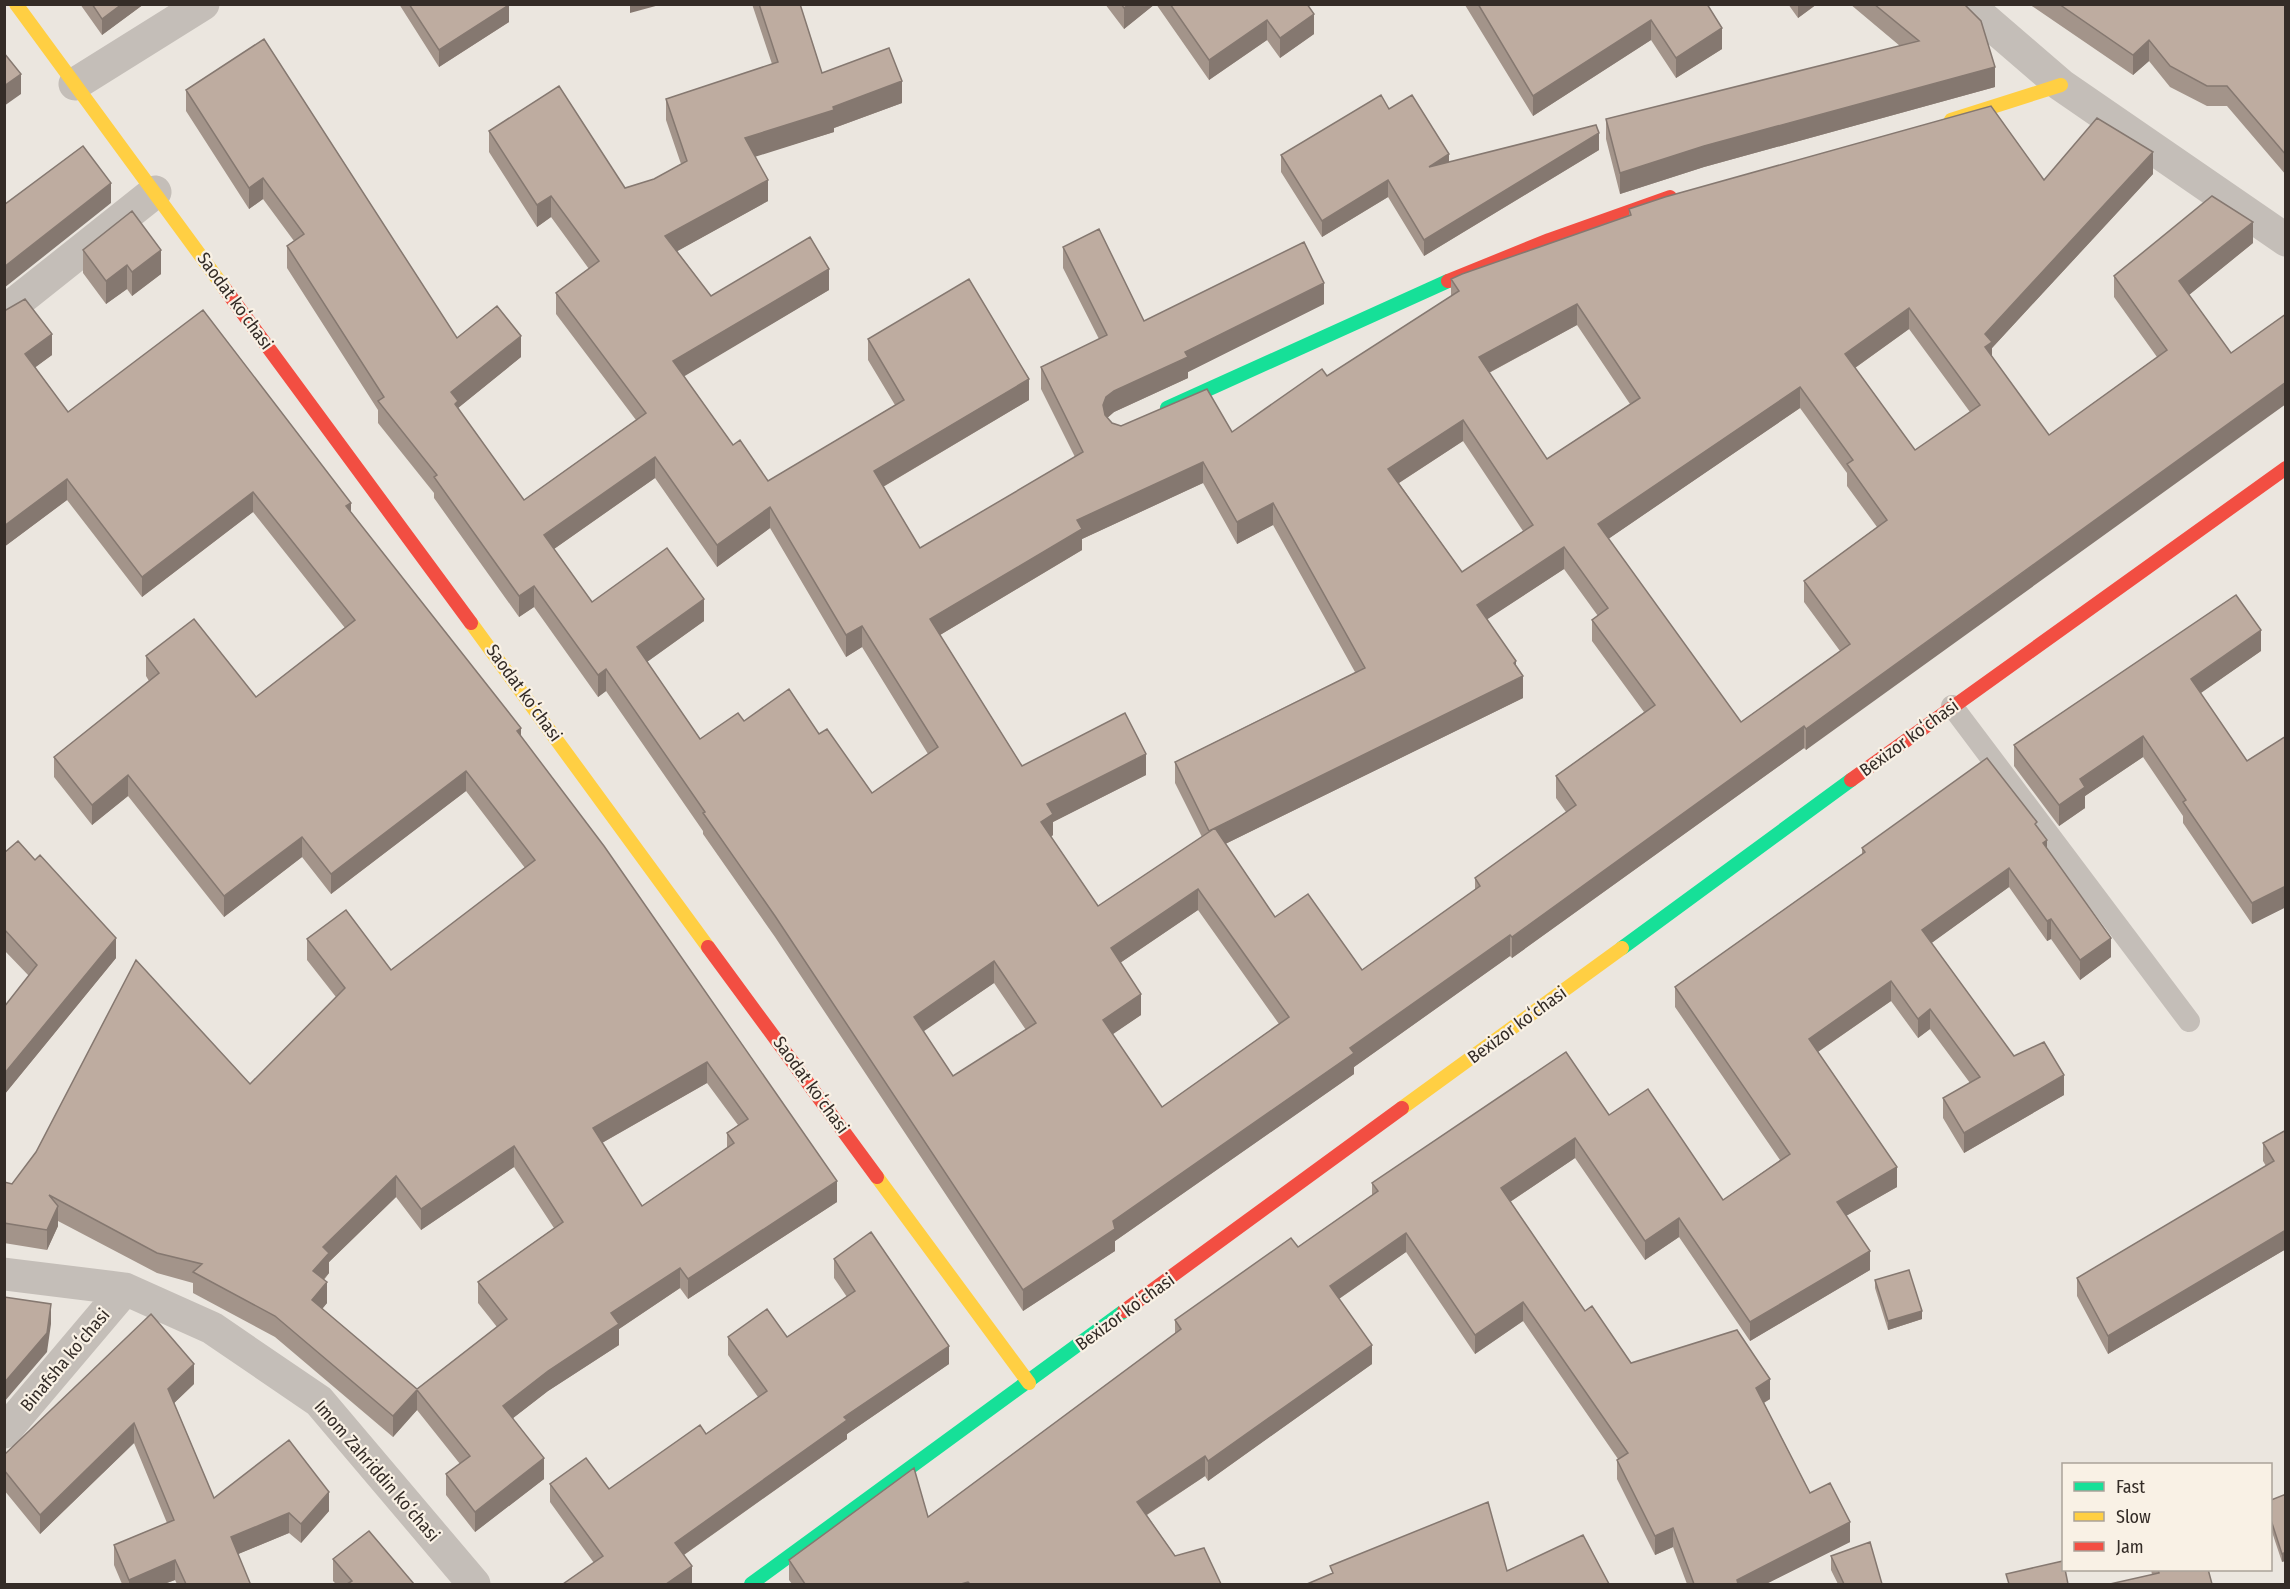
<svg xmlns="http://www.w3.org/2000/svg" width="2290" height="1589" font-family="'Fira Sans Condensed',sans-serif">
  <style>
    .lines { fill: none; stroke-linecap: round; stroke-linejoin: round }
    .lane { stroke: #c4beb8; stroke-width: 22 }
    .street { stroke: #c4beb8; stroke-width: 33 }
    .fast { stroke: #16e098; stroke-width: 14 }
    .slow { stroke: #ffcf43; stroke-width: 14 }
    .jam { stroke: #f24e42; stroke-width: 14 }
    .wall { fill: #a3948a; fill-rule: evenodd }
    .shaded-wall { fill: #857870 }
    .building { fill: #beaca0; stroke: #857870; stroke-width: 1.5; fill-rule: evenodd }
    .labels { text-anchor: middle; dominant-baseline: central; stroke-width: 4.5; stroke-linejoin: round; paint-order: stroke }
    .street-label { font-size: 18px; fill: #342c27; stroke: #f9f1e5 }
  </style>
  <rect width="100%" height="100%" fill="#ebe6df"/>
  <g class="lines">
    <path class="lane" d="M1952 706 2189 1021"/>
    <path class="street" d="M1967 4 2061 85 2286 240
      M75 84 203 4
      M4 312 155 192
      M4 1274 125 1289 212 1328 319 1401 474 1584
      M4 1432 125 1289"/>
    <path class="fast" d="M1167 408 1448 281
      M1622 948 1851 780
      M751 1584 1124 1311"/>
    <path class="slow" d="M16 4 225 289
      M1951 120 2061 85
      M471 623 708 947
      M1402 1108 1622 948
      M877 1177 1029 1383"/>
    <path class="jam" d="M1448 281 1549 240 1670 197
      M225 289 471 623
      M1851 780 2286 468
      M708 947 877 1177
      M1124 1311 1402 1108"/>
  </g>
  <path class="wall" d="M80 4H144L102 35Z
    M399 4H508L509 22 439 67Z
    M752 4H800L822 73 902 103 834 128V132L755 156 768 201 677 251 711 296 829 290 683 376 733 445 768 481 895 405 868 360V339L1029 400 883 487 920 548 1075 457 1041 389V367L1099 339 1063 268V247L1144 321 1324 304 1188 372V378L1114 412 1107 418 1112 423 1121 426 1232 432 1327 376 1451 296V279L1629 215V209L2044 180 2153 174 1992 348V357L2049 435 2157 357 2114 297V276L2253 243 2189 295 2231 353 1806 750 1804 748 1512 958 1510 956 1354 1067V1074L1115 1241V1251L1023 1311 775 937 703 834V831L606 691 598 697 534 607 519 617 434 498V493L378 423V410L287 268V246L294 241 263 199 249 209 186 111V90L457 338 521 357 458 408V409L524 500 636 420 556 314V293L589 269 551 217 537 227 489 152V131L625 188 654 179 681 164 666 120V99L772 64ZM1577 325 1630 404 1547 459 1489 373ZM1909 329 1970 412 1915 450 1855 368ZM1800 408 1847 473V486L1877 527 1804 581V602L1840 651 1741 722 1608 539ZM1463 441 1523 531 1462 572 1399 483ZM655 478 717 567 770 528 846 657 862 647 928 754 872 793 819 734 744 721 700 739 647 662 704 621 592 602 554 549ZM1203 483 1237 544 1273 525 1355 672 1175 762V783L1202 837 1098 906 1051 837 1053 835V822L1146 775 1022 766 940 635 1082 550V539ZM1564 569 1598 616 1592 620V641L1644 712 1556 776V798L1566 812 1475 878V890L1362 970 1275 917 1225 844 1523 698 1516 667 1487 619ZM1198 910 1279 1024 1162 1107 1112 1034 1141 1015 1120 963ZM994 983 1026 1030 953 1076 923 1031Z
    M1105 4H1155L1124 29Z
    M1156 4H1307L1314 34 1280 58 1267 40 1209 80Z
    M1707 4 1722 49 1676 78 1651 40 1533 116 1465 5Z
    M1788 4H1817L1798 18Z
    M1850 4H1964L1995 87 1704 167 1620 194 1606 139V119L1900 46Z
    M2029 4H2286V175L2227 106H2207L2170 87 2149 61 2133 75Z
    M1389 109 1449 162 1599 150 1424 256 1388 197 1322 237 1281 172V155Z
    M83 250 161 274 132 296 127 289 106 304 83 273Z
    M4 310 52 355 35 367 68 412 351 512 521 737 837 1202 688 1299 680 1288 619 1329V1345L548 1391 513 1418 544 1479 475 1532 446 1495V1474L460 1464 417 1410 393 1437 275 1337 193 1293V1283L157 1273 58 1221V1226L47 1250 4 1243V1182L12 1184 250 1084 336 997 307 960V939L391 970 525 868 466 791 331 894 302 857 224 917 128 796 92 825 54 777V757L149 681 146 676V656L256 697 345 628 253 512 142 597 67 500 4 547ZM707 1083 738 1125 727 1133V1148L642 1206 602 1143ZM514 1167 554 1228 478 1282V1303L497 1327 417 1389 322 1309 327 1303 324 1280 329 1273V1262L396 1197 421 1230Z
    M2261 651 2200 693 2247 761 2286 736V907L2252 924 2183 823V816L2143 757 2085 796V808L2059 826 2014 766V745Z
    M2037 827 2047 849 2111 957 2080 980 2051 939 2047 941 2009 887 1931 943 2014 1056 2064 1095 1964 1153 1943 1118V1098L1970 1083 1930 1029 1918 1038 1891 1001 1818 1052 1897 1187 1846 1216 1870 1270 1750 1341 1679 1237 1645 1260 1575 1158 1510 1202 1585 1311 1631 1363 1770 1399 1764 1403 1810 1493 1850 1542 1766 1584H1687L1673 1547 1655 1555 1617 1479V1460L1618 1459 1523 1321 1475 1354 1406 1252 1339 1299 1372 1364 1208 1481 1205 1476 1147 1515 1175 1556 1221 1584H792L789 1580V1560L928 1517 1175 1334V1320L1298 1247 1372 1195V1183L1609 1115 1723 1200 1780 1160 1675 1007V987L1862 854V848Z
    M4 853 116 958 4 1095V1007L29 976 4 950Z
    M2286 1130V1249L2108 1354 2077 1296V1278L2266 1166 2263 1161V1143Z
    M834 1259 949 1364 847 1434V1439L684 1555 692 1584H563L594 1563 550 1502V1484L609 1489 706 1434 758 1397 728 1355V1337H787L847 1297 834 1278Z
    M1875 1280 1922 1319 1888 1330 1875 1288Z
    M194 1384 174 1403 214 1498 329 1511 301 1543 289 1533 238 1554 250 1584H177L175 1580 164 1584H122L114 1565V1545L167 1523 134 1443 40 1534 4 1490V1455Z
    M2286 1494 2282 1562 2271 1529V1500Z
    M1831 1556 1882 1584H1838L1831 1570Z
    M333 1559 414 1584H336L333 1581Z
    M2151 1569H2208L2152 1575Z"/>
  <path class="shaded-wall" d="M122 4H144L102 35V19Z
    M630 4H663L630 13Z
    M1129 4H1155L1124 29V8Z
    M1798 4H1817L1798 18Z
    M509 5V22L439 67V50Z
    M1314 14V34L1280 58V38Z
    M1267 20V40L1209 80V60Z
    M1651 20V40L1533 116V96Z
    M1722 28V49L1676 78V58Z
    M2149 40V61L2133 75V55Z
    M1995 67V87L1704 167 1620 194V173L1704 146Z
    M21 74V94L4 106V86Z
    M902 81V103L834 128V132L745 160V138Z
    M1599 133V150L1424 256V240Z
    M2153 152V174L1992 348V363L1985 368V334Z
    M1449 154V170L1429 167Z
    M263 178V199L249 209V188Z
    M768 180V201L665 258V236Z
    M1388 180V197L1322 237V221Z
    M111 183V203L4 288V267Z
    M551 196V217L537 227V205Z
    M2253 222V243L2179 303V281Z
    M161 250V274L132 296V272Z
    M127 265V289L106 304V281Z
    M829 269V290L673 383V361Z
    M1324 283V304L1188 372V378L1114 412 1106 419 1103 427V405L1106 397 1114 391 1185 352Z
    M1577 304V325L1479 378V357Z
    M1909 308V329L1845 375V354Z
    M52 334V355L25 375V354Z
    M521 336V357L458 408V422L451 392Z
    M1029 379V400L874 492V471Z
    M2286 382V404L1806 750V729Z
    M1800 387V408L1598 546V524Z
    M1463 420V441L1388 490V469Z
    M655 457V478L544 556V535Z
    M1203 462V483L1082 539V550L930 641V619L1077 520Z
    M67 479V500L4 547V526Z
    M253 492V512L142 597V577Z
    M351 503V524L346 506Z
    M1273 503V525L1237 544V522Z
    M770 507V528L717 567V545Z
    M1564 547V569L1477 626V605Z
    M534 586V607L519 617V596Z
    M704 599V621L637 669V647Z
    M862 626V647L846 657V635Z
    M2261 630V651L2191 700V679Z
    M1516 661V680L1523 676V698L1209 852V831Z
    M606 669V691L598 697V675Z
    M1804 726V748L1512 958V937Z
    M521 728V748L517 731Z
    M2143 736V757L2085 796V808L2059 826V805L2080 779Z
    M1146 754V775L1053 822V835L1041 843V822L1047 804Z
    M466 771V791L331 894V874Z
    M128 775V796L92 825V805Z
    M302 837V857L224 917V896Z
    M2047 840V860L2043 843Z
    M2009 868V887L1922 950V930Z
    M2286 886V907L2252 924V903Z
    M1198 889V910L1111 969V948Z
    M2051 919V939L2047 941V921Z
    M1510 935V956L1354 1067V1074L1115 1241V1251L1023 1311V1290L1113 1221 1350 1048Z
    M116 938V958L4 1095V1074Z
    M2111 938V957L2080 980V960Z
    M994 961V983L914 1038V1017Z
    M1891 981V1001L1809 1058V1039Z
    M1141 994V1015L1103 1041V1020Z
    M1930 1009V1029L1918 1038V1019Z
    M707 1062V1083L593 1148V1128Z
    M2064 1075V1095L1964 1153V1133Z
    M1575 1138V1158L1501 1208V1188Z
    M514 1146V1167L421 1230V1209Z
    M1897 1167V1187L1837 1221V1202Z
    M396 1176V1197L329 1262V1273L313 1291V1271L323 1247Z
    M837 1181V1202L688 1299V1279Z
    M58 1206V1226L47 1250V1230Z
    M1679 1218V1237L1645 1260V1241Z
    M2286 1230V1249L2108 1354V1336Z
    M1406 1233V1252L1330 1305V1286Z
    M1870 1251V1270L1750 1341V1322Z
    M680 1268V1288L619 1329V1345L548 1391 503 1426V1406L611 1313Z
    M327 1282V1303L312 1321V1300Z
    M1523 1302V1321L1475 1354V1335Z
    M51 1304V1324L47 1352 4 1402V1383Z
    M1922 1311V1319L1888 1330V1321Z
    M1372 1345V1364L1208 1481V1461Z
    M949 1346V1364L847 1434V1439L675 1561V1543L844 1417Z
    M194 1364V1384L168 1409V1389Z
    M1770 1379V1399L1756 1407V1388Z
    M417 1390V1410L393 1437V1416Z
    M134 1423V1443L40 1534V1515Z
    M1205 1456V1476L1137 1521V1502Z
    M544 1458V1479L475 1532V1512Z
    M329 1492V1511L301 1543V1524Z
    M289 1513V1533L231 1557V1537Z
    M1850 1522V1542L1766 1584H1737V1580Z
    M1673 1528V1547L1655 1555V1536Z
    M2286 1552V1561L2282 1562V1554Z
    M175 1560V1580L164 1584H129V1580Z
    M692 1566V1584H666Z"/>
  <path class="building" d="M92 4H122L102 19Z
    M409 4H508L509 5 439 50Z
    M759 4H800L822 73 889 48 902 81 833 107 834 110 745 138 768 180 665 236 711 296 810 237 829 269 673 361 733 445 740 440 768 481 904 400 868 339 969 279 1029 379 874 471 920 548 1083 452 1041 367 1107 335 1063 247 1099 229 1144 321 1304 242 1324 283 1185 352 1188 357 1114 391 1106 397 1103 405 1105 415 1112 423 1121 426 1207 389 1232 432 1322 369 1327 376 1459 291 1451 279 1462 274 1631 215 1629 209 1665 197 1991 106 2044 180 2097 118 2153 152 1985 334 1992 342 1985 347 2049 435 2167 350 2114 276 2212 196 2253 222 2179 281 2231 353 2286 314V382L1806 729 1804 726 1512 937 1510 935 1350 1048 1354 1053 1113 1221 1115 1229 1023 1290 775 916 703 813 705 812 606 669 598 675 534 586 519 596 434 477 437 475 378 401 384 397 287 246 304 234 263 178 249 188 186 90 264 39 457 338 497 306 521 336 451 392 458 401 455 404 524 500 646 413 556 293 599 261 551 196 537 205 489 131 559 86 625 188 654 179 687 161 666 99 778 62ZM1577 304 1640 398 1547 459 1479 357ZM1909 308 1980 405 1915 450 1845 354ZM1800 387 1853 460 1847 464 1887 520 1804 581 1850 644 1741 722 1598 524ZM1463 420 1533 525 1462 572 1388 469ZM655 457 717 545 770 507 846 635 862 626 938 747 872 793 827 729 819 734 789 689 744 721 738 713 700 739 637 647 704 599 667 548 592 602 544 535ZM1203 462 1237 522 1273 503 1365 668 1175 762 1209 831 1523 676 1514 663 1516 661 1477 605 1564 547 1608 608 1592 620 1655 705 1556 776 1576 805 1475 878 1480 886 1362 970 1308 894 1275 917 1215 828 1098 906 1041 822 1053 814 1047 804 1146 754 1125 713 1022 766 930 619 1082 529 1077 520ZM1198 889 1289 1017 1162 1107 1103 1020 1141 994 1111 948ZM994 961 1036 1023 953 1076 914 1017Z
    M1121 4H1129L1124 8Z
    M1170 4H1307L1314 14 1280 38 1267 20 1209 60Z
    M1478 4H1707L1722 28 1676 58 1651 20 1533 96Z
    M1874 4H1964L1981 21 1995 67 1704 146 1620 173 1606 119 1919 41Z
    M2059 4H2286V155L2227 86H2207L2170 66 2149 40 2133 55Z
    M4 53 21 74 4 86Z
    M1381 95 1389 109 1412 95 1449 154 1429 167 1596 125 1599 133 1424 240 1388 180 1322 221 1281 155Z
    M83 146 111 183 4 267V205Z
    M132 211 161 250 132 272 127 265 106 281 83 250Z
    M25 299 52 334 25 354 68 412 203 310 351 503 346 506 521 728 517 731 604 846 837 1181 688 1279 680 1268 611 1313 619 1324 548 1371 503 1406 544 1458 475 1512 446 1474 470 1456 417 1390 393 1416 275 1316 193 1272 202 1264 157 1253 49 1195 58 1206 47 1230 4 1223V1182L12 1184 36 1152 136 960 250 1084 345 988 307 939 346 910 391 970 535 860 466 771 331 874 302 837 224 896 128 775 92 805 54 757 159 673 146 656 194 619 256 697 355 620 253 492 142 577 67 479 4 526V310H6ZM707 1062 748 1119 727 1133 734 1143 642 1206 593 1128ZM514 1146 563 1222 478 1282 507 1319 417 1389 312 1300 327 1282 313 1271 329 1253 323 1247 396 1176 421 1209Z
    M2236 595 2261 630 2191 679 2247 761 2286 736V886L2252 903 2183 802 2186 800 2143 736 2080 779 2085 787 2059 805 2014 745Z
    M1987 758 2037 822 2035 824 2047 840 2043 843 2111 938 2080 960 2051 919 2047 921 2009 868 1922 930 2014 1056 2044 1042 2064 1075 1964 1133 1943 1098 1980 1077 1930 1009 1918 1019 1891 981 1809 1039 1897 1167 1837 1202 1870 1251 1750 1322 1679 1218 1645 1241 1575 1138 1501 1188 1585 1311 1592 1306 1631 1363 1737 1330 1770 1379 1756 1388 1810 1493 1830 1483 1850 1522 1737 1580 1738 1584H1694L1673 1528 1655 1536 1617 1460 1628 1453 1523 1302 1475 1335 1406 1233 1330 1286 1372 1345 1208 1461 1205 1456 1137 1502 1175 1556 1204 1548 1221 1584H970L968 1582 961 1584H805L789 1560 914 1468 928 1517 1181 1329 1175 1320 1291 1238 1298 1247 1378 1191 1372 1183 1566 1052 1609 1115 1648 1089 1723 1200 1790 1154 1675 987 1865 852 1862 848Z
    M18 841 35 860 40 855 116 938 4 1074V1007L37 965 4 929V853Z
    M2286 1130V1230L2108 1336 2077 1278 2274 1161 2263 1143Z
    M871 1232 949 1346 844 1417 847 1420 675 1543 692 1566 666 1584H563L603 1556 550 1484 586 1458 609 1489 700 1425 706 1434 767 1391 728 1337 767 1309 787 1337 855 1291 834 1259Z
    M1909 1270 1922 1311 1888 1321 1875 1280Z
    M4 1297 51 1304 47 1333 4 1383Z
    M151 1314 194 1364 168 1389 214 1498 289 1440 329 1492 301 1524 289 1513 231 1537 250 1583 249 1584H186L175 1560 129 1580 114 1545 174 1520 134 1423 40 1515 4 1470V1455Z
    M2286 1494V1552L2282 1554 2271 1520V1500Z
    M1488 1502 1507 1571 1583 1535 1609 1584H1307L1333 1573 1330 1566Z
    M369 1531 414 1584H347L352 1581 333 1559Z
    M1870 1542 1882 1584H1844L1831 1556Z
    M2063 1561 2064 1569H2065L2068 1584H2009L2006 1574Z
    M2158 1569H2208L2212 1584H2110L2159 1573Z"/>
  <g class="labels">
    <g class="street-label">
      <text transform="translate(235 301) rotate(54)">Saodat koʻchasi</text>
      <text transform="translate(524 693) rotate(54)">Saodat koʻchasi</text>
      <text transform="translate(1909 738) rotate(-36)">Bexizor koʻchasi</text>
      <text transform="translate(1517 1025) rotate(-36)">Bexizor koʻchasi</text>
      <text transform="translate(811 1085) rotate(54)">Saodat koʻchasi</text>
      <text transform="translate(1125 1312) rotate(-36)">Bexizor koʻchasi</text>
      <text transform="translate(65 1360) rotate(-50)">Binafsha koʻchasi</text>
      <text transform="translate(377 1471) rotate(49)">Imom Zahriddin koʻchasi</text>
    </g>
  </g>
  <rect width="2290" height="1589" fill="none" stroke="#342c27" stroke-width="12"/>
  <rect x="2062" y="1463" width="210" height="108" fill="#f9f1e5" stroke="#aaa299" stroke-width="1.5"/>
  <rect x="2074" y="1482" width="30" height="9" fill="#16e098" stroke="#aaa299" stroke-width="1.5"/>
  <text x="2116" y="1493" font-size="18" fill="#342c27">Fast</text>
  <rect x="2074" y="1512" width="30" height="9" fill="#ffcf43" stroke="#aaa299" stroke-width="1.5"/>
  <text x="2116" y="1523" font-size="18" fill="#342c27">Slow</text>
  <rect x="2074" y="1542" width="30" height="9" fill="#f24e42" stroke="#aaa299" stroke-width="1.5"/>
  <text x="2116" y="1553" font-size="18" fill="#342c27">Jam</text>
</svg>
